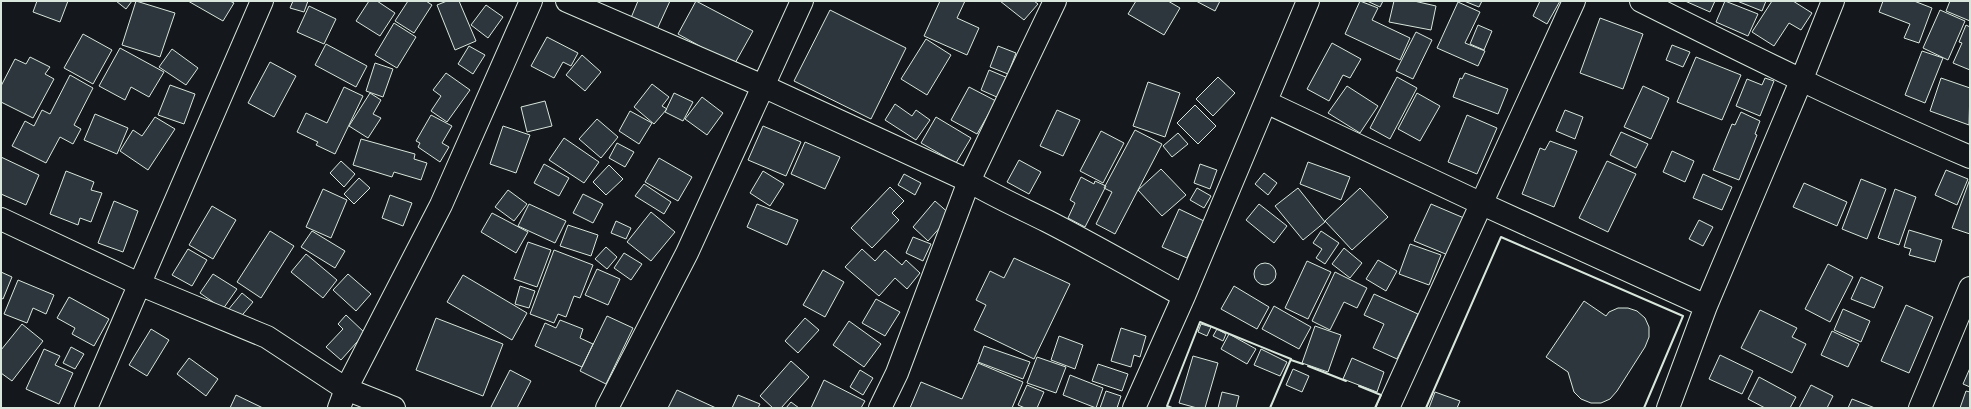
<svg xmlns="http://www.w3.org/2000/svg" width="1971" height="409" font-family="'Varela Round',sans-serif">
  <style>
    .building { fill: #2c363c; stroke: #d8e6dc }
    .lines { fill: none; stroke-linecap: round; stroke-linejoin: round }
    .street-casing { stroke: #d8e6dc; stroke-width: 24 }
    .street { stroke: #14181c; stroke-width: 22 }
    .wall { stroke: #d8e6dc; stroke-width: 2 }
  </style>
  <rect width="100%" height="100%" fill="#14181c"/>
  <path class="building" d="M37 1H68L60 22 33 12Z
    M116 1H132L126 9Z
    M136 1 175 13 160 57 122 45Z
    M188 1H230L234 3 223 21Z
    M293 1H308L304 12 290 8Z
    M369 1H377L395 13 380 36 356 21Z
    M408 1H426L432 5 414 33 395 21Z
    M447 1H459L476 41 455 50 437 5Z
    M638 1H670L654 36 628 25Z
    M696 1 753 31 734 65 678 34Z
    M940 1H965L957 18 979 28 967 55 924 36Z
    M1000 1H1034L1038 4 1024 20Z
    M1136 1H1168L1180 8 1164 35 1128 14Z
    M1196 1H1220L1215 11Z
    M1360 1 1378 8 1372 20 1410 38 1400 60 1345 34Z
    M1367 1H1383L1380 7Z
    M1394 1H1414L1436 6 1431 30 1389 22Z
    M1464 1H1482L1479 7Z
    M1540 1H1560L1547 24 1533 16Z
    M1685 1H1715L1710 12Z
    M1725 1 1758 14 1748 36 1716 22Z
    M1737 1H1766L1762 11Z
    M1772 1H1793L1812 13 1801 30 1789 23 1774 46 1752 32Z
    M1883 1H1914L1932 8 1919 43 1904 38 1910 24 1879 12Z
    M1950 1H1970V21L1946 11Z
    M1458 2 1480 12 1465 43 1485 51 1478 66 1437 48Z
    M486 5 503 17 488 38 471 25Z
    M309 6 336 19 324 44 297 32Z
    M830 10 906 48 871 119 794 81Z
    M1940 10 1965 21 1948 60 1923 48Z
    M1600 18 1643 34 1623 89 1580 73Z
    M394 23 416 37 397 68 375 55Z
    M1478 25 1492 31 1484 50 1470 44Z
    M1966 25 1970 27V70L1953 63 1962 43 1959 42Z
    M1416 32 1432 40 1413 79 1396 71Z
    M83 34 112 50 93 84 64 68Z
    M547 37 578 53 571 66 563 62 554 78 531 66Z
    M926 39 951 55 927 95 901 79Z
    M1332 43 1361 59 1350 78 1343 75 1329 101 1307 89Z
    M326 44 367 66 356 87 315 65Z
    M1672 45 1690 52 1683 67 1666 60Z
    M469 46 485 55 473 74 458 64Z
    M998 46 1016 53 1008 74 990 67Z
    M120 48 164 72 149 97 131 87 125 100 99 86Z
    M172 49 198 68 186 85 159 67Z
    M1922 51 1943 58 1925 103 1905 95Z
    M582 55 601 72 585 91 566 75Z
    M30 57 50 67 45 74 54 79 33 118 1 102V86L15 59 26 64Z
    M1696 57 1741 75 1722 120 1677 102Z
    M270 62 296 76 274 117 248 103Z
    M375 63 393 69 383 97 366 91Z
    M989 70 1008 78 999 98 981 90Z
    M446 73 470 90 447 122 431 111 441 96 433 90Z
    M1465 73 1508 89 1498 114 1453 97 1460 78 1462 79Z
    M70 75 93 88 74 125 81 129 73 144 60 137 46 163 12 146 25 121 34 126 42 110 50 114Z
    M1218 77 1235 93 1213 116 1196 99Z
    M1397 77 1417 88 1390 139 1370 128Z
    M1765 78 1774 81 1760 116 1736 106 1747 79 1762 85Z
    M1941 78 1970 88 1969 125 1930 111Z
    M1148 82 1180 93 1165 137 1133 126Z
    M652 84 669 97 662 106 667 109 654 124 634 107Z
    M170 85 195 94 184 124 158 115Z
    M1347 86 1378 106 1360 133 1328 113Z
    M1643 86 1669 98 1651 139 1624 127Z
    M344 87 363 96 335 154 316 145 318 142 297 132 306 113 327 123Z
    M969 87 996 101 977 134 951 120Z
    M370 93 381 100 373 114 381 118 368 138 349 126Z
    M674 93 693 102 683 121 665 112Z
    M1417 93 1440 106 1420 141 1398 129Z
    M702 97 723 113 707 135 685 119Z
    M545 101 552 126 527 132 521 107Z
    M895 104 912 116 916 110 930 120 916 140 885 120Z
    M1195 105 1216 126 1198 144 1177 123Z
    M1057 110 1080 120 1063 156 1040 146Z
    M1565 110 1583 117 1575 139 1556 131Z
    M630 111 652 123 639 144 619 131Z
    M1741 112 1760 121 1755 134 1757 135 1739 180 1713 170 1732 124 1735 125Z
    M95 114 128 128 117 154 84 140Z
    M431 115 452 126 442 143 449 147 440 162 418 147 420 143 416 141Z
    M1467 115 1497 128 1477 174 1448 162Z
    M155 117 175 129 148 170 120 151 133 130 142 136Z
    M936 117 971 138 956 163 921 143Z
    M597 119 618 137 601 158 579 139Z
    M503 126 530 135 516 173 490 164Z
    M763 126 801 142 786 176 748 160Z
    M1135 130 1162 144 1115 234 1096 224 1112 192 1104 188Z
    M1101 131 1124 143 1103 183 1080 171Z
    M1621 132 1648 144 1636 168 1610 155Z
    M1178 133 1188 144 1172 157 1163 146Z
    M564 138 599 162 584 183 549 160Z
    M361 139 415 154 414 159 427 163 421 180 394 172 392 177 353 165Z
    M1550 141 1577 151 1554 207 1522 194 1540 148 1545 150Z
    M805 142 840 157 825 189 791 174Z
    M617 143 634 152 625 167 609 158Z
    M1672 151 1694 161 1685 182 1663 172Z
    M1 157 39 175 26 205 1 194Z
    M659 158 692 177 678 201 645 182Z
    M1019 160 1041 172 1029 194 1007 182Z
    M341 161 355 174 344 187 330 173Z
    M1607 161 1636 174 1608 232 1579 218Z
    M1308 162 1350 177 1341 200 1300 184Z
    M544 164 569 178 559 196 534 183Z
    M1200 164 1217 170 1210 189 1194 183Z
    M609 165 623 179 606 195 593 182Z
    M1161 169 1186 195 1162 216 1138 190Z
    M1946 170 1968 179 1957 205 1935 195Z
    M66 171 94 182 91 190 102 193 91 222 80 218 78 225 50 214Z
    M763 171 784 184 770 206 750 193Z
    M1264 173 1277 183 1268 195 1255 184Z
    M904 174 921 183 915 195 898 185Z
    M1703 174 1732 187 1722 210 1693 198Z
    M1081 177 1094 184 1095 181 1106 186 1085 227 1068 218 1075 203 1070 200Z
    M359 178 370 188 354 204 344 194Z
    M1861 179 1886 189 1867 239 1842 229Z
    M1970 179V234L1952 228Z
    M1804 183 1847 202 1837 226 1793 207Z
    M644 184 671 202 664 214 635 196Z
    M890 187 904 201 892 213 899 220 872 248 851 228Z
    M1197 188 1211 196 1204 208 1190 200Z
    M1298 188 1325 222 1303 240 1275 206Z
    M1360 188 1388 217 1352 250 1325 221Z
    M323 189 347 200 331 238 306 227Z
    M1895 189 1916 197 1899 245 1878 238Z
    M508 190 527 204 514 221 495 207Z
    M583 194 603 204 593 223 573 213Z
    M390 195 412 203 403 226 382 218Z
    M114 201 138 211 123 252 98 243Z
    M935 201 951 215 928 241 913 227Z
    M529 204 566 221 555 243 518 226Z
    M757 204 798 220 787 245 747 227Z
    M1259 204 1287 226 1274 243 1246 220Z
    M1431 204 1464 218 1448 255 1414 241Z
    M212 206 236 220 213 259 189 245Z
    M1179 209 1204 221 1187 258 1162 247Z
    M651 212 675 232 651 261 627 242Z
    M492 213 528 232 516 253 481 232Z
    M1699 220 1713 227 1703 246 1689 239Z
    M616 221 631 228 626 239 611 233Z
    M568 225 598 235 591 256 560 246Z
    M1909 230 1942 240 1935 262 1909 255 1911 249 1904 247Z
    M270 231 294 246 261 298 237 282Z
    M312 231 345 251 335 268 301 247Z
    M1321 231 1339 243 1325 264 1316 258 1322 249 1313 243Z
    M913 237 931 244 923 261 906 253Z
    M528 242 551 250 537 287 514 279Z
    M1410 244 1441 255 1429 285 1399 274Z
    M606 247 617 257 607 269 595 259Z
    M1344 248 1362 263 1350 278 1332 264Z
    M188 249 207 260 192 286 172 275Z
    M862 249 875 261 885 250 902 265 906 260 920 273 907 289 895 278 879 296 845 267Z
    M554 250 593 265 580 298 574 296 566 317 558 314 554 323 530 314Z
    M624 253 642 264 631 280 614 268Z
    M306 254 337 280 323 298 291 272Z
    M1014 258 1070 284 1034 359 974 330 986 305 976 300 990 271 1004 278Z
    M1378 260 1397 271 1386 291 1366 279Z
    M1307 261 1331 272 1308 319 1285 308Z
    M1254 274a11 11 0 1 1 22 0a11 11 0 1 1-22 0Z
    M1828 264 1853 277 1830 322 1805 309Z
    M597 269 620 279 608 305 585 295Z
    M823 270 844 282 825 317 803 305Z
    M1 272 12 277 3 299 1 298Z
    M1335 272 1367 288 1357 308 1344 302 1330 330 1312 321Z
    M213 274 237 289 223 309 200 293Z
    M348 274 371 294 356 311 333 290Z
    M463 275 527 313 512 340 447 302Z
    M1861 277 1883 287 1874 308 1851 299Z
    M18 280 54 295 46 314 33 308 27 323 4 314Z
    M520 286 535 291 529 308 515 304Z
    M1234 286 1269 307 1257 329 1221 309Z
    M242 293 253 302 239 319 228 310Z
    M1374 294 1418 314 1397 359 1373 348 1384 324 1364 315Z
    M69 297 109 319 94 346 72 334 75 328 57 318Z
    M876 299 900 312 885 336 862 323Z
    M1584 301 1606 316 1609 312 1618 308H1628L1637 311 1645 318 1649 327V337L1645 347 1617 391 1610 399 1601 403H1591L1581 399 1574 392 1568 372 1546 357Z
    M1906 305 1933 317 1909 373 1881 361Z
    M1274 306 1311 327 1299 349 1262 329Z
    M1843 309 1870 321 1861 342 1834 330Z
    M1760 310 1797 328 1792 337 1806 344 1792 373 1741 348Z
    M346 315 365 333 341 360 326 347 343 329 338 324Z
    M607 316 633 328 606 384 580 371Z
    M436 318 503 344 483 396 416 370Z
    M805 318 819 330 798 353 785 341Z
    M560 320 583 329 580 338 593 344 582 367 535 346 545 323 556 328Z
    M849 321 881 344 864 367 833 345Z
    M22 324 43 341 12 381 1 373V350Z
    M1201 324 1211 327 1207 336 1198 332Z
    M1315 326 1341 335 1328 372 1302 363Z
    M1121 328 1146 336 1140 357 1134 355 1131 367 1111 361Z
    M151 329 169 340 147 376 129 365Z
    M1217 329 1226 334 1223 341 1213 336Z
    M1832 331 1859 344 1848 367 1821 355Z
    M1229 334 1256 349 1247 364 1221 349Z
    M1059 336 1083 345 1075 369 1051 360Z
    M984 346 1030 362 1023 379 978 362Z
    M71 347 84 354 75 369 63 363Z
    M44 349 60 356 55 365 73 373 59 404 26 389Z
    M1261 349 1287 362 1280 376 1254 365Z
    M1720 355 1753 371 1742 394 1709 379Z
    M1193 356 1218 363 1205 408H1197L1179 403Z
    M1037 357 1066 367 1056 393 1027 383Z
    M189 358 218 379 206 396 177 374Z
    M1352 358 1384 372 1377 392 1343 379Z
    M791 361 809 377 781 408H773L760 396Z
    M978 363 1023 382 1012 408H910L921 382 962 399Z
    M1098 364 1128 374 1122 391 1092 381Z
    M1970 368V387L1963 384Z
    M1293 369 1309 376 1302 392 1286 385Z
    M510 370 531 381 517 408H493L491 407Z
    M860 370 873 378 863 395 850 387Z
    M1070 375 1103 388 1096 408 1063 395Z
    M1759 377 1796 397 1790 408H1765L1748 399Z
    M824 380 865 401 861 408H811Z
    M1027 385 1044 392 1037 408H1025L1018 405Z
    M1811 385 1833 396 1827 408H1799Z
    M677 390 716 408H668Z
    M1106 391 1121 396 1117 408H1100Z
    M1966 391 1970 392V408H1960Z
    M1222 392 1239 396 1236 408H1218Z
    M1435 392 1460 401 1457 408H1429Z
    M236 395 263 408H230Z
    M738 395 760 404 758 408H732Z
    M1852 399 1875 408H1848Z
    M791 402 799 408H786Z"/>
  <g class="lines">
    <defs>
      <path id="street" d="M567 1 763 86 969 181C994 196 1021 208 1047 221 1094 245 1139 271 1184 296
        M1641 1C1749 55 1858 109 1970 157
        M1266 102 1480 203 1706 306
        M1 219 139 284 267 337 346 389 394 408
        M86 408 262 1
        M339 408 346 389 441 205 531 1
        M607 408 687 253 802 1
        M880 408 897 373 969 181 1055 1
        M1134 408 1184 296 1308 1
        M1388 408 1574 1
        M1668 408 1706 306 1801 81 1833 1
        M1920 408 1970 288"/>
    </defs>
    <use href="#street" class="street-casing"/>
    <use href="#street" class="street"/>
    <path class="wall" d="M1291 360 1303 364
      M1308 366 1346 381
      M1359 386 1381 395 1375 408
      M1172 408 1167 406 1200 322 1291 359 1270 408
      M1426 408 1501 237 1683 316 1644 408"/>
  </g>
  <rect width="1971" height="409" fill="none" stroke="#d8e6dc" stroke-width="4"/>
</svg>
